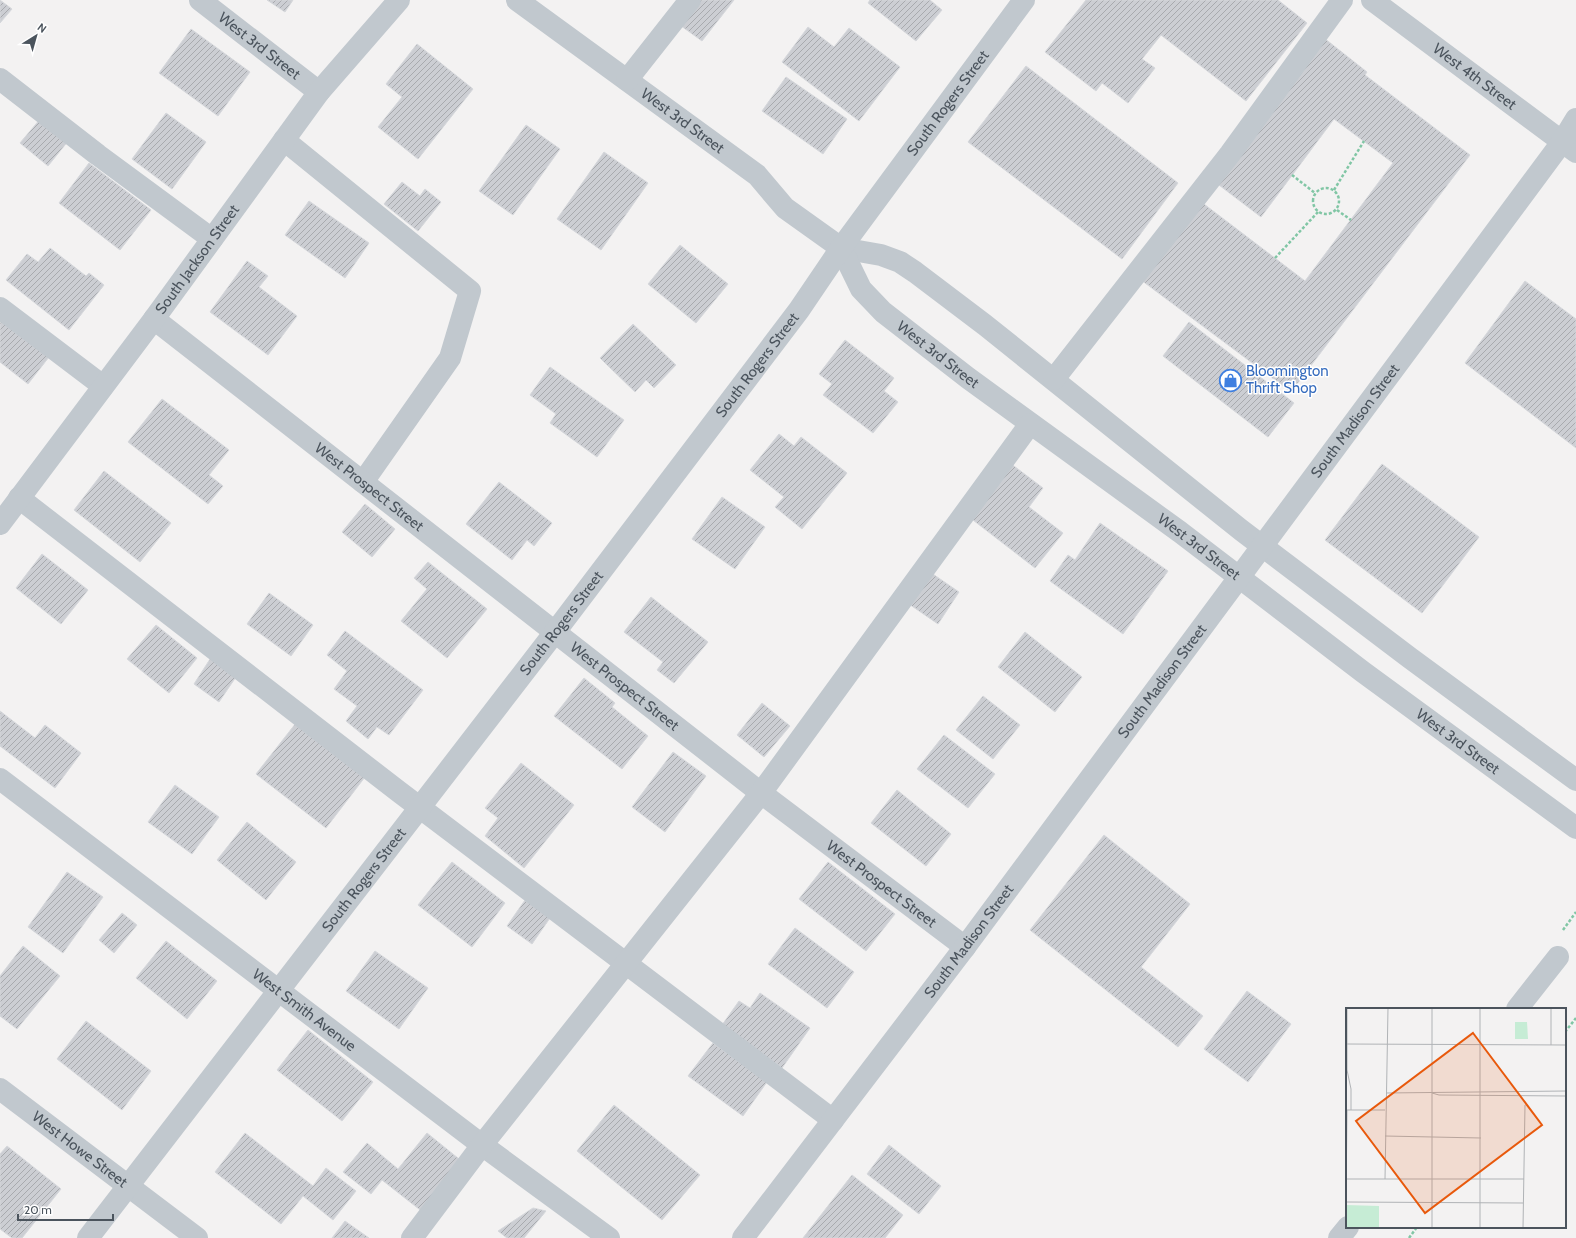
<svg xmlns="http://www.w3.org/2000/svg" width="1576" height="1238" font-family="Cabin,sans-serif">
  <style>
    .building { fill: url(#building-hatch); stroke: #d6d8dc }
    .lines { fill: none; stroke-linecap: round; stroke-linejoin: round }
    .path { stroke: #81c6a5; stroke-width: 2.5; stroke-dasharray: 3 2; stroke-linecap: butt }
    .minor { stroke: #c1c8ce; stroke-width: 22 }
    .labels { text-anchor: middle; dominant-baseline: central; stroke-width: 3; stroke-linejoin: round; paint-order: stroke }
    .street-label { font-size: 15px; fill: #4b545d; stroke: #fff }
    .shop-label { font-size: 15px; fill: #366cbe; stroke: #fff; text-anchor: start }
    .inset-road { fill: none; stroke: #b0b3b6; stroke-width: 1 }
    .view { fill: #e8590c; fill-opacity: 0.15; stroke: #e8590c; stroke-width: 2 }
    .inset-edge { fill: none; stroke: #4b545d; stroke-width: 2 }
  </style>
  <defs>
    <pattern id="building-hatch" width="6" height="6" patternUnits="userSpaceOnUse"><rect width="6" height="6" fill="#ccced3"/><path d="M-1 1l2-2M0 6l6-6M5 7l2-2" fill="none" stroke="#a8aaae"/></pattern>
  </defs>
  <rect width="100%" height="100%" fill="#f3f2f2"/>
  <path class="building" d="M0 0 12 9 0 23Z
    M267 0H293L285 12Z
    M695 0H734L702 41 677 23Z
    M870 0H930L942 10 916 41 868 3Z
    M1086 0H1278L1307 23 1246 101 1161 35 1142 59 1155 68 1128 103 1102 83 1096 91 1045 52Z
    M808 27 834 47 849 28 900 67 859 121 782 62Z
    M191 29 250 72 218 116 159 73Z
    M1324 38 1367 72 1365 75 1470 155 1291 392 1141 280 1200 201 1305 281 1393 163 1334 119 1261 217 1215 182Z
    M417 44 473 89 418 159 378 127 402 97 386 84Z
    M1026 66 1178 183 1122 259 968 142Z
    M786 77 847 119 823 154 762 111Z
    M166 113 206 142 172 189 132 159Z
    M41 118 69 140 48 166 20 143Z
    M526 125 560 149 513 215 479 191Z
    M604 152 648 183 601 250 557 219Z
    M89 163 151 210 120 250 59 203Z
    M402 182 420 196 425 189 441 202 418 231 384 204Z
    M309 201 369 243 345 278 285 235Z
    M680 245 728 284 696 323 648 284Z
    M50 248 86 276 89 273 104 285 69 330 6 280 27 254 38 262Z
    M247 261 268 276 259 287 297 316 268 355 210 312Z
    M1525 281 1576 319V448L1465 363Z
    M0 319 49 357 28 384 0 362Z
    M1189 322 1294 403 1268 437 1163 356Z
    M633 324 676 365 654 388 646 380 635 392 600 358Z
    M845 340 894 378 884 391 898 402 873 433 823 395 832 384 819 374Z
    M550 367 624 420 597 457 550 423 556 414 530 395Z
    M162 399 229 450 209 475 223 486 208 504 128 442Z
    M779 434 794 446 801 437 847 473 802 529 775 507 784 497 750 470Z
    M1010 463 1043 488 1029 507 1063 533 1035 568 969 517Z
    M1382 464 1479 537 1422 613 1325 540Z
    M104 471 171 523 140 562 74 510Z
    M499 482 552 523 534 546 527 540 512 560 466 524Z
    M722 497 765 527 735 569 692 539Z
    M365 504 395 529 372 557 342 532Z
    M1100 523 1168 571 1123 634 1050 581 1068 555 1075 560Z
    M42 554 88 590 61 624 16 588Z
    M428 562 487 609 447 658 401 621 427 589 414 578Z
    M927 570 959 592 938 624 906 602Z
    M269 593 313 625 291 656 247 624Z
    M651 597 708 642 674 683 657 670 663 662 624 632Z
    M156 625 197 658 169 693 127 659Z
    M345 631 423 690 389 735 377 727 368 739 346 721 357 706 334 689 347 671 327 655Z
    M1025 632 1082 677 1055 712 998 667Z
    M212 656 238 674 219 702 194 684Z
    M584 678 615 703 612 707 648 736 622 769 554 716Z
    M983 696 1020 725 993 759 956 730Z
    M762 703 790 726 764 757 737 735Z
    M0 711 35 738 45 725 81 753 55 788 0 746Z
    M296 723 365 777 326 828 256 774Z
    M944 735 995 774 968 808 917 769Z
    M673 752 706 776 665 832 632 807Z
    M521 763 574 805 524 868 485 836 498 818 485 808Z
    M175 785 219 817 192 854 148 822Z
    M897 790 951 834 926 866 871 823Z
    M247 822 296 862 266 900 217 860Z
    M1104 835 1190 904 1141 967 1203 1016 1178 1047 1030 930Z
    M452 862 505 903 472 947 418 905Z
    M828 862 895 914 866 951 799 899Z
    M67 872 103 897 63 953 28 927Z
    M525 900 550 918 532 944 507 926Z
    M122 913 137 925 114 953 99 940Z
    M795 928 854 972 827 1008 768 964Z
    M166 941 217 981 187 1019 136 978Z
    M23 946 60 976 17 1029 0 1016V976Z
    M375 951 428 988 399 1029 346 991Z
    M1247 991 1291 1024 1248 1082 1204 1049Z
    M760 993 810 1028 782 1068 722 1025 739 1001 750 1008Z
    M86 1021 151 1071 122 1110 57 1059Z
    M308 1030 373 1082 342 1121 277 1070Z
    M713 1043 767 1082 743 1116 688 1076Z
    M614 1105 700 1175 662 1220 577 1151Z
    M245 1133 313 1186 326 1168 356 1191 333 1220 303 1196 281 1224 215 1172Z
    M427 1133 464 1163 424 1213 382 1180 371 1194 343 1172 367 1143 398 1169Z
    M889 1145 941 1186 919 1214 867 1174Z
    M7 1146 61 1189 22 1238H12L0 1229V1154Z
    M852 1175 903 1215 885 1238H803Z
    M533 1208 546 1211 524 1238H507L498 1231Z
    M345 1221 369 1238H332Z"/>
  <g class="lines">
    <path class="path" d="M1292 175 1315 193
      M1313 201a13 13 0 1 1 26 0a13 13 0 1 1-26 0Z
      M1334 190 1364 141
      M1337 210 1351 220
      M1275 258 1318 212
      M1563 930 1576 912
      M1565 1032 1576 1018
      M1409 1238 1417 1227"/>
    <g class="minor">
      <path id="s1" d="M200 0 319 92"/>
      <path id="s2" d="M517 0 757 175 785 208 841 248 881 255 900 262 915 272 985 325 1241 530 1410 658 1576 780"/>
      <path id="s3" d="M1372 0 1576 152"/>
      <path d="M0 79 98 155 212 239"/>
      <path d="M627 80 690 0"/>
      <path d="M284 140 470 291 450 358 363 482"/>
      <path id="s4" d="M841 248 861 289 883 312 968 378 1180 532 1363 672 1576 828"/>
      <path d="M0 308 103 386"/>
      <path id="s5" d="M154 319 761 793 965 947"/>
      <path d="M1054 379 1230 154 1342 0"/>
      <path d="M19 498 398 791 833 1120"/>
      <path id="s6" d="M0 524 154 319 319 92 399 0"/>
      <path id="s7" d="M0 779 482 1145 609 1238"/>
      <path d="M1517 1009 1558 957"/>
      <path id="s8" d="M0 1089 197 1238"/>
      <path id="s9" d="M88 1238 555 632 799 310 841 248 1024 0"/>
      <path d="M412 1238 482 1145 761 793 1030 424"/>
      <path id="s10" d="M743 1238 965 947 1562 142 1576 119"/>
      <path d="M1339 1238 1348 1227"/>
    </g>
  </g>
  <defs>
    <symbol id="shop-ring" viewBox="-11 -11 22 22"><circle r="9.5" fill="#fff" stroke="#3f7fe0" stroke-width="1.5"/><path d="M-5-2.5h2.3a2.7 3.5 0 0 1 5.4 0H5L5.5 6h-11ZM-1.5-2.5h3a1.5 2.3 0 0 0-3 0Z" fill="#3f7fe0"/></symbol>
  </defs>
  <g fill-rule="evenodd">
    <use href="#shop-ring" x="1218" y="368" width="25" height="25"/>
  </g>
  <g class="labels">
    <g class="street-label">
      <text stroke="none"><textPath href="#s1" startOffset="75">West 3rd Street</textPath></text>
      <text stroke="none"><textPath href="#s3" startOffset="128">West 4th Street</textPath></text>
      <text stroke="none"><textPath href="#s9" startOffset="1424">South Rogers Street</textPath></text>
      <text stroke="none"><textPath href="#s2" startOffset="205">West 3rd Street</textPath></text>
      <text stroke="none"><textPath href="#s6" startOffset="330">South Jackson Street</textPath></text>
      <text stroke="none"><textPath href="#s4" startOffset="147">West 3rd Street</textPath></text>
      <text stroke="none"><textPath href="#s9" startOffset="1100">South Rogers Street</textPath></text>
      <text stroke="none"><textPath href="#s10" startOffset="1021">South Madison Street</textPath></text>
      <text stroke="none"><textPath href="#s5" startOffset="273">West Prospect Street</textPath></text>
      <text stroke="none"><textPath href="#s4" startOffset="471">West 3rd Street</textPath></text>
      <text stroke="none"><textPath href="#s9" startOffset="776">South Rogers Street</textPath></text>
      <text stroke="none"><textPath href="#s10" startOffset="697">South Madison Street</textPath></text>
      <text stroke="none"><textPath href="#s5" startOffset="597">West Prospect Street</textPath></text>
      <text stroke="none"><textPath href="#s4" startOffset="795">West 3rd Street</textPath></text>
      <text stroke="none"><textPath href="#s9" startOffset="452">South Rogers Street</textPath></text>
      <text stroke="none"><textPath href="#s5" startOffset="921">West Prospect Street</textPath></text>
      <text stroke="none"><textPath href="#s10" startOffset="373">South Madison Street</textPath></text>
      <text stroke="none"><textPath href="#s7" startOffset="382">West Smith Avenue</textPath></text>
      <text stroke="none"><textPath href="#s8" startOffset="100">West Howe Street</textPath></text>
    </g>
    <g class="shop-label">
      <text x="1246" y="371">Bloomington<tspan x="1246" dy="17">Thrift Shop</tspan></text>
    </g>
  </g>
  <g transform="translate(1346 1008)">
    <rect width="220" height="220" fill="#f3f2f2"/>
    <path d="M0 197 33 198V220H0Z" fill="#c6ecd5"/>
    <path d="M169 14H181L182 31H169Z" fill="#c6ecd5"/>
    <path class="inset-road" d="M1 0V62L5 81V102M86 0V220M134 0V220M205 0V37M0 36 220 37M40 85 220 83M86 85 93 87 220 88M0 102H39M39 128 135 130M0 171H178M39 171 42 0M0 191 1 102M0 194 177 195M177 220 179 97"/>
    <path class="view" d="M127 25 196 117 79 205 10 113Z"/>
    <rect width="220" height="220" class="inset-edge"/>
  </g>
  <g transform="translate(36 36) rotate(37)" stroke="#ffffff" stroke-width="3" paint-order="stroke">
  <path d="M0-3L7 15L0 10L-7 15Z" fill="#4b545d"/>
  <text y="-6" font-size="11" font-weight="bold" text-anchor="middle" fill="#4b545d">N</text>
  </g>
  <path d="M18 1214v6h95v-6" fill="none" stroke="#4b545d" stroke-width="2"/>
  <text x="24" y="1214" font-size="12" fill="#4b545d" stroke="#ffffff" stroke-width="3" paint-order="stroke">20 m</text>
</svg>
